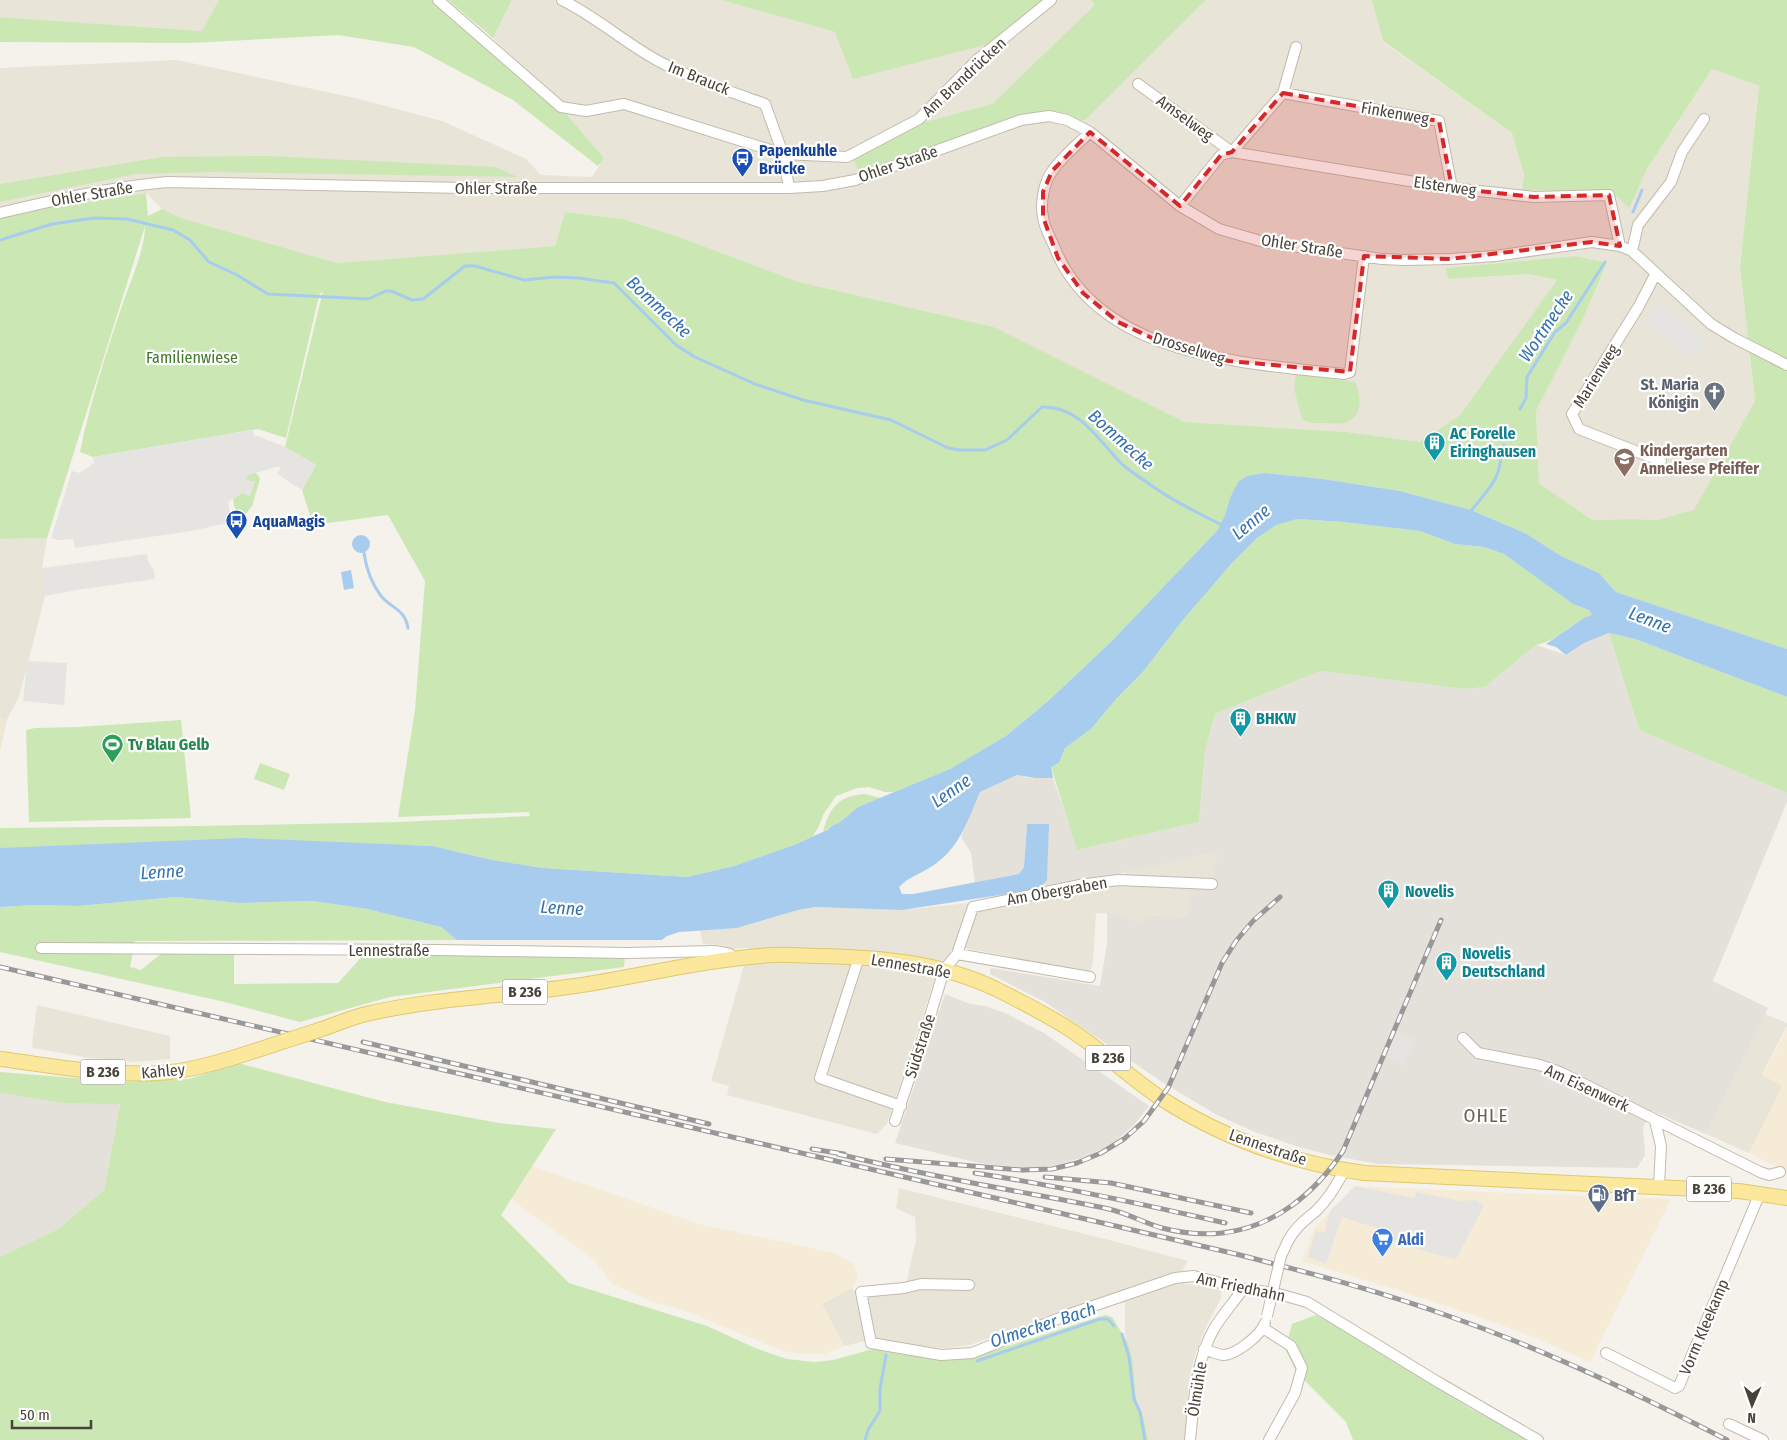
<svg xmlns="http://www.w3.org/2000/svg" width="1787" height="1440" font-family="'Fira Sans Condensed',sans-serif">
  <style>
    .residential { fill: #e8e4d8 }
    .commercial { fill: #f5ebd6 }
    .industrial { fill: #e4e1db }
    .education { fill: #ede8d4 }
    .green { fill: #cbe7b4 }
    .parking { fill: #e6e4e1 }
    .water { fill: #a8ccee }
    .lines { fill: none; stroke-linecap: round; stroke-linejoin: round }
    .stream { stroke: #a8ccee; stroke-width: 3 }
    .minor-casing { stroke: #c0bbac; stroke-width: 12 }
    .major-casing { stroke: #e0c86c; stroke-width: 16 }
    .minor { stroke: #fff; stroke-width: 10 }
    .major { stroke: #fbe89c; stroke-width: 14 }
    .rail-casing { stroke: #989898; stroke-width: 5 }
    .rail { stroke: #fff; stroke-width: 3; stroke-dasharray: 9; stroke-linecap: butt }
    .minor-bridge-casing { stroke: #c0bbac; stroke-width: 12; stroke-linecap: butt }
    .major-bridge-casing { stroke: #e0c86c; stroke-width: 16; stroke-linecap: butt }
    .minor-bridge { stroke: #fff; stroke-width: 10 }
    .major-bridge { stroke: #fbe89c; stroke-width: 14 }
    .marked { fill: #d62828; fill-opacity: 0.2; stroke: #d62828; stroke-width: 4; stroke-dasharray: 10 6; stroke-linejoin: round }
    .labels { text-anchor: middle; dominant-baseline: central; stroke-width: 4.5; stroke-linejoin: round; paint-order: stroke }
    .shield { fill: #fff; stroke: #7f7b74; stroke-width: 1 }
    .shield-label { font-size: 15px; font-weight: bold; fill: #484338 }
    .street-label { font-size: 16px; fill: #484338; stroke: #fff }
    .transit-label { font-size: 16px; font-weight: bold; fill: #164399; stroke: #fff; text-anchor: start }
    .park-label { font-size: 16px; fill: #42792c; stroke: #fff }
    .worship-label { font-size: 16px; font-weight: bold; fill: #5b616d; stroke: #fff; text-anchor: end }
    .culture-label { font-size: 16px; font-weight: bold; fill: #0d838f; stroke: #fff; text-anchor: start }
    .education-label { font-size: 16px; font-weight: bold; fill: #785e54; stroke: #fff; text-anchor: start }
    .leisure-label { font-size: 16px; font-weight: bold; fill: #27864d; stroke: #fff; text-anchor: start }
    .service-label { font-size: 16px; font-weight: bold; fill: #4e5e75; stroke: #fff; text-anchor: start }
    .shop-label { font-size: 16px; font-weight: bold; fill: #366cbe; stroke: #fff; text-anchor: start }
    .water-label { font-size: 18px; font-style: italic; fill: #3471b1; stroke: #fff }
    .quarter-label { font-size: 19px; letter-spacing: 1px; fill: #6a624f; stroke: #fff }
  </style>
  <rect width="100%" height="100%" fill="#f4f2ea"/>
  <path class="residential" d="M0 0H219L203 31 0 17Z
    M512 0H721L835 32 1044 0H1091L1096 5 992 104 921 123 1048 112 1067 114 1084 120 1206 0H1370L1372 1 1383 42 1512 133 1524 175 1522 190 1612 192 1629 207 1647 169 1712 69 1759 86 1740 267 1755 401 1694 511 1657 520 1633 519 1592 520 1539 483 1536 411 1582 321 1607 264 1575 256 1446 268 1448 279 1528 274 1557 280 1460 415 1420 442 1347 432 1185 422 994 327 799 282 676 236 623 219 565 212 555 246 337 263 181 218 162 209 146 193 0 215V68L177 60 355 98 442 121 526 159 541 175 592 177 604 158 563 110 493 38Z
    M47 538 42 568 45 596 19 697 7 719 0 750V539Z
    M1217 852 1211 889 1187 917 1145 915 1143 924 1117 914 1096 913 1093 963 1090 972 964 948 951 950 935 978 887 1124 877 1134 727 1095 729 1086 711 1081 749 948 731 949 721 945 703 944 700 930 737 928 798 910 815 907 902 910 969 903V911L978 912 986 907 1098 886 1121 884 1125 872Z
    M37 1005 170 1036V1059L134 1062 90 1058 33 1048 32 1044Z
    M1765 1014 1787 1023V1026L1762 1074 1783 1086 1749 1153 1706 1134Z
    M899 1188 1113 1241 1188 1261 1183 1269 1184 1284 1205 1286 1221 1290V1298L1205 1329 1195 1356 1189 1380 1185 1440H1148L1144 1419 1136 1399 1133 1362 1125 1334V1290L1082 1304 970 1345 947 1348 922 1347 884 1341H865L844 1346 822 1304 852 1288 857 1294 904 1293 916 1240 915 1217 896 1208Z"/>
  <path class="commercial" d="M1787 1029V1172L1749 1153 1782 1086 1762 1075Z
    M532 1166 699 1224 834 1253 854 1264 858 1278 852 1288 822 1304 844 1346 824 1354H801L780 1350 691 1313 651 1301 612 1284 594 1260 511 1199Z
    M1355 1186 1507 1193 1671 1199 1590 1362 1536 1338 1482 1318 1391 1288 1302 1261 1314 1229Z"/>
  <path class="industrial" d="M1609 633 1639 730 1787 793V802L1713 981 1768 1008 1706 1134 1652 1111 1643 1128 1645 1155 1637 1168 1378 1164 1329 1155 1299 1147 1255 1132 1217 1115 1162 1082 1045 1002 990 974V968L1100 986 1107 943V913L1117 914 1143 924 1144 915 1187 917 1192 889H1211L1217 852 1095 879 1039 889 1027 824 1024 867 1019 874 975 883 971 853 961 837 980 792 1017 775 1029 778H1053L1078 850 1199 822 1205 751 1215 714 1320 671 1465 689 1485 687 1536 645 1566 655 1584 643Z
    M945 994 970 1004 985 1006 1005 1013 1044 1033 1149 1106 1134 1125 1116 1141 1089 1156 1055 1165 1032 1168 1003 1166 979 1163 895 1143Z
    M0 1093 63 1103H120L104 1190 58 1229 0 1257Z"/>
  <path class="education" d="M0 717 7 719 0 750Z"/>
  <path class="green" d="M219 0H433L563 110 604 158 598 166 513 100 414 47 338 35 190 43 0 42V17L202 31Z
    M448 0H512L493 38Z
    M721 0H1044L988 44 853 79 835 32Z
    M1091 0H1206L1084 121 1067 114 1048 112 860 174 853 159 921 123 992 104 1095 5Z
    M1370 0H1787V649L1616 592 1599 573 1561 556 1527 534 1471 510 1400 491 1323 479 1264 473 1247 476 1230 498 1225 515 1217 531 1159 593 1112 641 1047 702 1006 736 950 769 895 792H885L869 787 857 788 836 796 823 815 819 826 813 836 794 845 734 866 687 877 543 868 492 860 433 846 412 845 0 848V828L200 826 399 822 530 816 529 812 398 817 415 710 425 581 388 515 313 525 302 490 316 465 285 447 323 291 319 295 286 438 258 429 93 457 80 452C90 403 106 353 122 306 130 282 145 250 145 226L47 538 0 539V215L146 193 148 216 162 209 181 218 337 263 555 246 565 212 623 219 676 236 799 282 994 327 1185 422 1347 432 1420 442 1460 415 1557 280 1528 274 1448 279 1446 268 1575 256 1607 263 1582 321 1536 411 1539 483 1592 520 1633 519 1657 520 1694 510 1755 401 1740 267 1759 86 1712 69 1647 169 1629 208 1612 192 1522 190 1524 175 1512 133 1383 41 1372 1Z
    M267 156 495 167 518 177 215 172 135 174 0 202V184L162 157Z
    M1296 374 1355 382C1361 393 1363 415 1349 421 1343 425 1333 423 1326 423 1317 423 1310 424 1302 419L1294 388Z
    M254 472 258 475 260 479 252 506 245 515 237 520 233 499 242 493 255 482 246 480 248 475Z
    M1297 519 1343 522 1420 531 1455 544 1484 547 1504 554 1573 604 1589 610 1593 616C1572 621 1558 641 1536 645L1485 687 1465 689 1320 671 1215 714 1205 751 1199 822 1077 850 1051 767 1059 763 1065 748 1091 729 1117 698 1142 673 1183 620 1232 563 1257 538 1276 524Z
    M1609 633 1635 639 1787 697V793L1639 730Z
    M181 720 191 818 29 822 26 730 35 728 79 727Z
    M260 763 290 774 284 790 254 779Z
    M865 794 881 798 858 807 839 823 833 825 823 832C830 807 838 796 865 794Z
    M176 897 240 903 313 901 367 909 441 927 457 940 135 941 130 967 141 970 162 953 234 952V984L338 983 366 952 625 955 624 967 390 997 300 1022 225 1002 0 952V907L36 905 78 906Z
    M238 1063 385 1102 499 1123 556 1129 501 1215 569 1283 707 1326 755 1348 787 1359 814 1362 833 1360 873 1349 898 1354 939 1357H974L1105 1315 1112 1317 1128 1343 1133 1362 1136 1399 1144 1419 1148 1440H0V1257L58 1229 104 1190 120 1104 63 1103 0 1093V1072L124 1082 189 1079Z
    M1316 1315 1344 1330 1471 1409 1531 1440H1353L1346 1422 1297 1373 1285 1349 1292 1324Z"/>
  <path class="parking" d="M1657 303 1709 338 1696 359 1645 324Z
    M253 430 254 437 258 436 285 447 316 465 302 490 277 474 281 467H276L248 475 246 480 255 482 250 496 242 493 228 502 232 522 191 531 75 548 73 539 58 540 51 538 72 471 80 473 94 463 93 457Z
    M147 554 148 561 154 571 155 579 83 589 45 596 42 568Z
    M27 661 67 663 64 705 23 701Z
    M1395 1030 1415 1039 1403 1066 1383 1057Z
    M1355 1186 1415 1198 1416 1192 1460 1201 1476 1200 1484 1206 1456 1259 1433 1254 1387 1239 1389 1232 1342 1217 1326 1264 1308 1257 1316 1231 1324 1233 1330 1211Z"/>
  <path class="water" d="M1264 473 1323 479 1400 491 1471 510 1527 534 1561 556 1599 573 1616 592 1787 649V697L1635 639 1609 633 1584 643 1566 655 1556 647 1546 644 1584 618 1592 615 1589 610 1573 604 1504 554 1484 547 1455 544 1420 531 1343 522 1297 519 1276 525 1257 538 1232 563 1183 620 1142 673 1117 698 1091 729 1065 748 1059 763 1051 767 1053 778H1035L1017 775 980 792C969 818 961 844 938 862 926 872 909 876 899 887L902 894H913L1019 874 1024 867 1027 824H1049L1047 880 1039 889 902 910 815 907 798 910 737 928 679 932 667 936 662 940H457L441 927 367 909 313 901 240 903 176 897 78 906 36 905 0 907V848L243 838 433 846 492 860 543 868 687 877 734 866 794 845 827 830 833 825 839 823 858 807 950 769 1006 736 1047 702 1112 641 1217 531 1225 515 1230 498 1238 482 1247 476Z
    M352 544a9 9 0 1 1 18 0a9 9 0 1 1-18 0Z
    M351 570 354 588 344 590 341 572Z"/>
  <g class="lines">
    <path class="stream" d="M1633 212 1642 190
      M0 240 52 224 94 218 127 219 173 230 190 240 209 262 237 275 268 294 368 299 386 291H391L412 300 423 299 465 266H475L524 280 555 277 578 278 614 283 676 345 695 357 755 384 803 400 891 420 948 448 960 450H985L1007 440 1042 407C1081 406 1099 442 1123 465 1130 471 1139 477 1148 483 1171 500 1198 513 1224 526
      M1520 409 1526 398 1527 377 1555 332 1566 323 1605 262
      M1469 514C1478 500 1493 488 1498 472 1501 463 1501 454 1504 445
      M364 553C366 567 372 584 381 596 392 609 405 609 408 628
      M1122 1334 1129 1357 1134 1399 1140 1412 1145 1440
      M977 1361 1100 1319H1108L1114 1326
      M865 1440 868 1430 880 1411V1389L886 1355"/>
    <defs>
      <path id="minor" d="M438 0 561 107 586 111 624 104 783 154 847 157 919 119 977 60 1051 0
        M562 0C599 18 629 47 666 65 697 81 732 92 765 104L783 154 789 188
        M1138 84 1232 152 1452 188 1534 197 1609 195 1620 246
        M1283 93 1439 121 1452 188
        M1090 132C1078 144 1063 156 1053 170 1044 181 1040 203 1043 217 1044 227 1050 237 1054 246 1097 357 1244 363 1344 374L1350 372 1364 256
        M1180 206 1221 155 1232 152 1283 93 1296 47
        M0 213C55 200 111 187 167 182L463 188H789L823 186 855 180 1021 120 1049 116 1067 120 1090 132 1180 206 1219 229 1264 242 1382 259 1404 260 1450 259 1495 256 1592 242 1620 246 1632 251 1711 324 1734 338 1787 365
        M1632 251 1638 225 1671 182 1682 152 1704 119
        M1656 273 1639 306 1572 414 1579 429 1661 461
        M41 948 438 950 627 953 715 951 730 954 733 960
        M957 954 1090 977
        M859 957 820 1078 901 1106
        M1463 1038 1478 1053 1540 1065 1562 1073 1760 1172 1769 1175 1780 1172
        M895 1121 931 1013 944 970 957 954 973 907 1080 885 1118 880 1212 884
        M1655 1121 1661 1146 1659 1186
        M1288 1241C1295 1228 1304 1221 1315 1212 1328 1200 1336 1185 1345 1170
        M969 1285 921 1284 904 1288 861 1292 871 1343 941 1355 972 1353 1070 1314 1175 1278 1194 1276 1243 1289 1275 1293 1307 1302 1438 1382 1538 1440
        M1263 1328 1291 1346 1302 1368 1295 1393 1269 1440
        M1204 1349C1210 1351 1218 1355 1224 1355 1237 1354 1261 1335 1265 1323
        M1606 1353 1675 1388 1679 1386 1760 1193
        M1729 1424 1763 1440
        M1190 1440C1194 1402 1195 1361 1215 1327 1223 1314 1234 1302 1243 1289"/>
      <path id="major" d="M319 1030C334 1025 350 1018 366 1014 435 998 506 996 575 986 641 976 706 959 773 955 787 954 802 956 817 956 878 957 940 962 996 989 1023 1003 1053 1017 1078 1035 1107 1055 1133 1080 1162 1099 1223 1138 1293 1163 1364 1173L1739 1191 1787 1198
        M0 1059C56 1066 114 1078 171 1072 196 1069 220 1062 245 1054"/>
    </defs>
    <use href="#minor" class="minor-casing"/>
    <use href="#major" class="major-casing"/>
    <use href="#minor" class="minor"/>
    <use href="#major" class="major"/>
    <defs>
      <path id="rail" d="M0 967 1236 1254C1310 1273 1383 1292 1454 1318 1548 1351 1638 1394 1727 1440
        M363 1042 709 1124
        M812 1149 844 1154
        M838 1154C876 1163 915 1172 953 1179 1005 1190 1057 1198 1109 1209 1127 1213 1144 1223 1162 1228 1181 1233 1203 1235 1222 1233 1275 1227 1315 1193 1343 1151L1441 920
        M886 1159 1022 1170 1052 1169 1077 1163 1101 1153 1124 1139 1144 1121 1168 1088 1222 963 1236 941 1253 921 1280 897
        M975 1173C1059 1186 1142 1204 1225 1223
        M1045 1177 1111 1183 1251 1213"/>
    </defs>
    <use href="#rail" class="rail-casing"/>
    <use href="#rail" class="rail"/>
    <defs>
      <path id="minor-bridge" d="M1267 1316 1281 1256 1288 1241"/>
      <path id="major-bridge" d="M245 1054 319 1030"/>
    </defs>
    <use href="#minor-bridge" class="minor-bridge-casing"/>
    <use href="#major-bridge" class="major-bridge-casing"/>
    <use href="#minor-bridge" class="minor-bridge"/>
    <use href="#major-bridge" class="major-bridge"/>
  </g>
  <path class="marked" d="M1283 93 1439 121 1452 188 1534 197 1609 195 1620 246 1592 242 1450 259 1364 256 1350 372 1229 361 1167 345 1118 322 1083 293 1058 258 1043 217V192L1052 171 1090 132 1180 206 1221 155 1232 152Z"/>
  <defs>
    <symbol id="bus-pin" viewBox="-11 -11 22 30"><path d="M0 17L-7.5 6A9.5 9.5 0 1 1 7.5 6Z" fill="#1a4fb4" stroke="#fff"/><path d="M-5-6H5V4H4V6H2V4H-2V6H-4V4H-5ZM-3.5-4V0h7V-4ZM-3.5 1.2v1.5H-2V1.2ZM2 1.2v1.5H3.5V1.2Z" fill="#fff"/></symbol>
    <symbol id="church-pin" viewBox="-11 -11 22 30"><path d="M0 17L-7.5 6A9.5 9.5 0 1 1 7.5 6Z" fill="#6b7280" stroke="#fff"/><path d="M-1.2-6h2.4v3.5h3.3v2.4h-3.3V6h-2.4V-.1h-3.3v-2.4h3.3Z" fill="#fff"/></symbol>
    <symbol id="building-pin" viewBox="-11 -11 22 30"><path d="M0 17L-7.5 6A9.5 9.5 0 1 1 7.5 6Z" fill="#0f9aa8" stroke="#fff"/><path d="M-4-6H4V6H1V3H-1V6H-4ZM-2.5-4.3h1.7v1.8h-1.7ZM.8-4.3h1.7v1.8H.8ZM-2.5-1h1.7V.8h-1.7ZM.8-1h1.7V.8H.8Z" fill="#fff"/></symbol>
    <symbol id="school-pin" viewBox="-11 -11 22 30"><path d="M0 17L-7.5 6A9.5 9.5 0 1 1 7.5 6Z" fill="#8d6e63" stroke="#fff"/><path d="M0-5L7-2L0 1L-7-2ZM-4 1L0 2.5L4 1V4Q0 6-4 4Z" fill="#fff"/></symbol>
    <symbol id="stadium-pin" viewBox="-11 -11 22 30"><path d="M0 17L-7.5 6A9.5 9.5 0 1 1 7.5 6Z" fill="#2e9e5b" stroke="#fff"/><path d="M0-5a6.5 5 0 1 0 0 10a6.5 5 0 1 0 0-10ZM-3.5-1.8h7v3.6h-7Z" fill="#fff"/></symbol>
    <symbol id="fuel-pin" viewBox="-11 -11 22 30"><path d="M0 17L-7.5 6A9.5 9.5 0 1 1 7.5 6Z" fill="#5c6f8a" stroke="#fff"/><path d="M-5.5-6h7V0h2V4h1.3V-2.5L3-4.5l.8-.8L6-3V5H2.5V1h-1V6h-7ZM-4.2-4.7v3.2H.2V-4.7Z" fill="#fff"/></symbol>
    <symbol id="supermarket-pin" viewBox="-11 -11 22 30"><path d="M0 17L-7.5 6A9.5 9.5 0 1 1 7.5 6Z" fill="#3f7fe0" stroke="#fff"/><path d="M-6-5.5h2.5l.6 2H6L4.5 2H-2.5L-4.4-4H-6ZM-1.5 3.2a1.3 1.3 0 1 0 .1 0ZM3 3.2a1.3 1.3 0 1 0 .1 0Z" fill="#fff"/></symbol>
  </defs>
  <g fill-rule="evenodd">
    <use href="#bus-pin" x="730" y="146" width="25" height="34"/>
    <use href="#church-pin" x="1702" y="380" width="25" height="34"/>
    <use href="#building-pin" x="1422" y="430" width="25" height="34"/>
    <use href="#school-pin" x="1612" y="446" width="25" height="34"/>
    <use href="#bus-pin" x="224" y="508" width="25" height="34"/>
    <use href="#building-pin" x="1228" y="706" width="25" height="34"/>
    <use href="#stadium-pin" x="100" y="732" width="25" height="34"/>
    <use href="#building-pin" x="1376" y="878" width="25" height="34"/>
    <use href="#building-pin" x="1434" y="950" width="25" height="34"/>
    <use href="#fuel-pin" x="1586" y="1182" width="25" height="34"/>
    <use href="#supermarket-pin" x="1370" y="1226" width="25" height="34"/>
  </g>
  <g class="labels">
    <g class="shield">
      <rect x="502.5" y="979.5" width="45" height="25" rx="4"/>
      <rect x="1085.5" y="1045.5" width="45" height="25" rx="4"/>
      <rect x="80.5" y="1059.5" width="45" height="25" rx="4"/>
      <rect x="1686.5" y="1176.5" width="45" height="25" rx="4"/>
    </g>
    <g class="shield-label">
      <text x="525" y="992">B 236</text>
      <text x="1108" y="1058">B 236</text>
      <text x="103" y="1072">B 236</text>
      <text x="1709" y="1189">B 236</text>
    </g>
    <g class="street-label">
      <text transform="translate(964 77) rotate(-43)">Am Brandrücken</text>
      <text transform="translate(699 78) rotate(22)">Im Brauck</text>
      <text transform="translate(1395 113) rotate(10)">Finkenweg</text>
      <text transform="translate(1185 118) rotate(36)">Amselweg</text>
      <text transform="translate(898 164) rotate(-19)">Ohler Straße</text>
      <text transform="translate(1445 186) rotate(8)">Elsterweg</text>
      <text x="496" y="188">Ohler Straße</text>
      <text transform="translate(92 194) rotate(-10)">Ohler Straße</text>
      <text transform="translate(1302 246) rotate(9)">Ohler Straße</text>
      <text transform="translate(1189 348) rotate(17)">Drosselweg</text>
      <text transform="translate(1596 376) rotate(-58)">Marienweg</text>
      <text transform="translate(1057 891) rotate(-10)">Am Obergraben</text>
      <text x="389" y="950">Lennestraße</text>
      <text transform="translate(911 966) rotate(10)">Lennestraße</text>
      <text transform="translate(920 1046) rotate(-72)">Südstraße</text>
      <text transform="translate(163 1071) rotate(-5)">Kahley</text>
      <text transform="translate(1587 1088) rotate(25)">Am Eisenwerk</text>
      <text transform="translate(1268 1147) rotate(19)">Lennestraße</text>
      <text transform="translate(1241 1287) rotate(12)">Am Friedhahn</text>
      <text transform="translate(1704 1327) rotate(-67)">Vorm Kleekamp</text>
      <text transform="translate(1197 1389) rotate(-81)">Ölmühle</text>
    </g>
    <g class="transit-label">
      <text x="759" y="150">Papenkuhle<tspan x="759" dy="18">Brücke</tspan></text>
      <text x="253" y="521">AquaMagis</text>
    </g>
    <g class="park-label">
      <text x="192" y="357">Familienwiese</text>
    </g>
    <g class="worship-label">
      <text x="1699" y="384">St. Maria<tspan x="1699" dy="18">Königin</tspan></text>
    </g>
    <g class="culture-label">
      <text x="1450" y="433">AC Forelle<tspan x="1450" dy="18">Eiringhausen</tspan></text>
      <text x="1256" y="718">BHKW</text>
      <text x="1405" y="891">Novelis</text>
      <text x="1462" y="953">Novelis<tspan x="1462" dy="18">Deutschland</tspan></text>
    </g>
    <g class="education-label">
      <text x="1640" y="450">Kindergarten<tspan x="1640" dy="18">Anneliese Pfeiffer</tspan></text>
    </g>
    <g class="leisure-label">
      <text x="128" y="744">Tv Blau Gelb</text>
    </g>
    <g class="service-label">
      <text x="1614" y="1195">BfT</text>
    </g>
    <g class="shop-label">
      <text x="1398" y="1239">Aldi</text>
    </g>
    <g class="water-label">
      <text transform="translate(659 307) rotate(43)">Bommecke</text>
      <text transform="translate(1546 326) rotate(-56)">Wortmecke</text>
      <text transform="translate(1121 440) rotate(42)">Bommecke</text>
      <text transform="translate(1251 522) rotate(-40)">Lenne</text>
      <text transform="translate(1650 620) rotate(21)">Lenne</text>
      <text transform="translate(951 791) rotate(-35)">Lenne</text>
      <text transform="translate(162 872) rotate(-3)">Lenne</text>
      <text transform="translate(562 908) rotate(3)">Lenne</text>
      <text transform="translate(1043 1325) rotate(-18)">Olmecker Bach</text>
    </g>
    <g class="quarter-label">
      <text x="1486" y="1115">OHLE</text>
    </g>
  </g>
  <g transform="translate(1752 1405) rotate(182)" stroke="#ffffff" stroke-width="4" paint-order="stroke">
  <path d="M0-4L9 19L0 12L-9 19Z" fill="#484338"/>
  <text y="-8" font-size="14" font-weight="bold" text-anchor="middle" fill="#484338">N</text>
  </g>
  <path d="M12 1420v8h79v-8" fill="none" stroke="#484338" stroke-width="2.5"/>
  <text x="20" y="1420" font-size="15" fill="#484338" stroke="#ffffff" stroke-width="4" paint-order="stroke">50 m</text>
</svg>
